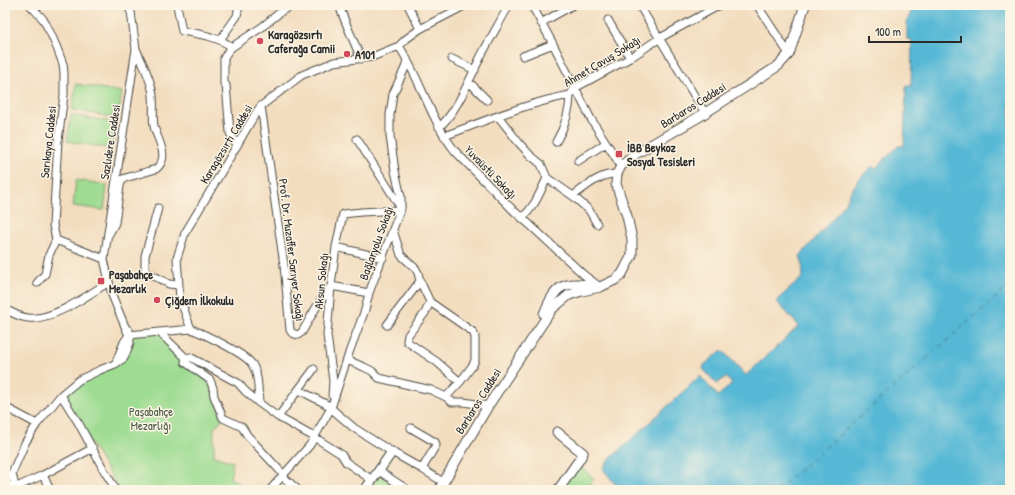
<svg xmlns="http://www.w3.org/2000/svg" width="1015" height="495" font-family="'Patrick Hand',sans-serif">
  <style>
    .green { fill: #9edc92; stroke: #64845e }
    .water { fill: #57b8d5; stroke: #417280 }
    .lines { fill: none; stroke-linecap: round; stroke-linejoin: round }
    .ferry { stroke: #3a5c66; stroke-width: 1; stroke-dasharray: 5 4; stroke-linecap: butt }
    .minor-casing { stroke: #494641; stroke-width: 9 }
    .major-casing { stroke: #494641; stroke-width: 11 }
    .minor { stroke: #fff; stroke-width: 7 }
    .major { stroke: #fff; stroke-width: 9 }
    .poi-dot { fill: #d1495b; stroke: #fcf5e5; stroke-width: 1.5 }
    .labels { text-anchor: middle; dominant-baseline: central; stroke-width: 3; stroke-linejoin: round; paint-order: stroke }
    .poi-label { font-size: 12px; font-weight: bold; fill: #2b2b2b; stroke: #fcf5e5; text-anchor: start }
    .street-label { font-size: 12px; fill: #2b2b2b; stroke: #fcf5e5 }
    .park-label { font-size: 12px; fill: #485745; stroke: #fcf5e5 }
  </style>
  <rect width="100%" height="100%" fill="#fcf5e5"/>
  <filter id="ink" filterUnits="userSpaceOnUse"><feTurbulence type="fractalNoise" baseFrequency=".025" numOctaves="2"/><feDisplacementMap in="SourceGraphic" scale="8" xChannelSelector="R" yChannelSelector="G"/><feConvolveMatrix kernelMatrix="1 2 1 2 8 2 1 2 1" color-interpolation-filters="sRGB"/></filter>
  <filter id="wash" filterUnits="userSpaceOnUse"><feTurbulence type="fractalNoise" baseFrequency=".012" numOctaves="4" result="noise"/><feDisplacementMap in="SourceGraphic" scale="16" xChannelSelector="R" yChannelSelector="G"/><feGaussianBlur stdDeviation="0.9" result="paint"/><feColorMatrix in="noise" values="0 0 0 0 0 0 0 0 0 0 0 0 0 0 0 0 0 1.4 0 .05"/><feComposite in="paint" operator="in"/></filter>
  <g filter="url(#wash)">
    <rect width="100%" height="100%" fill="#f3ddbf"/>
    <path class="green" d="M76 84 122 92 118 118 72 110Z
      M71 115 117 123 112 149 67 141Z
      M76 180 107 185 104 210 73 206Z
      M159 332 208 381 223 418 214 428V456L233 462 230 478 251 490H119L61 395 79 380 115 364 129 335Z
      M579 465 594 479 585 490H561Z
      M379 475 404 490H369Z"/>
    <path class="water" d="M914 5H1010V490H620L603 469 609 460 700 376 718 396 732 384 726 377 717 384 703 369 704 365 722 350 746 375 799 326 776 301 803 277 802 262 800 256 841 209 858 180 872 166 875 169 898 146H904L906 86H911L912 40 907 39V21Z"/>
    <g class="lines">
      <path class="ferry" d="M777 490 1010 285"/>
    </g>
  </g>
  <g filter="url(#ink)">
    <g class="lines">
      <defs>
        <path id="minor" d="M30 5 43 19 50 32 57 48 63 64 64 73V95L58 141 53 225 56 240 104 259
          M127 5 131 12 136 49 104 259 112 295 126 329 129 335
          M177 5 182 31C199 34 217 36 232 47
          M339 5C345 23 354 41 361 59
          M408 5 420 29
          M530 5 535 11 553 44 591 119 621 166
          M639 5 705 113
          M757 5 789 54
          M608 20 630 58
          M541 23 573 5
          M220 40 237 16 239 5
          M399 46C421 80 430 119 455 151L514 211 529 224 584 275 600 287
          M523 56 553 44
          M452 59 475 70
          M469 82 487 100
          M261 106 284 265 290 330 292 333 298 335 302 332 317 306 331 286
          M498 116 519 143 530 155 541 164 547 178 573 196C585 187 601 173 617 174
          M439 127C456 114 471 76 481 56 490 39 500 22 509 5
          M444 136C485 121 527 103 570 95L575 88 630 58 660 38 720 5
          M357 139 401 208
          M556 142C564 128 570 112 570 95
          M237 146 230 133 226 85 224 84V58L228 51 232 47 262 27 283 10 295 5
          M578 161 606 143
          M573 196 589 210 597 224
          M158 208 145 256V271L169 284 179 285
          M522 218C536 205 539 194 547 178
          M393 230 401 255 416 269 418 273 420 281 430 302 473 332 475 337V360L473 365 460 382 446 397
          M109 234 115 223 120 186 122 179 156 169C171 157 157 140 154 126 152 114 155 101 152 89 149 75 142 62 136 49
          M336 247 383 258
          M37 283 45 274 49 255 56 240
          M331 286 369 293
          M430 302 425 313 408 335 407 341 409 343 437 362 460 382
          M5 309C12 313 19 317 28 318 53 321 88 295 109 282
          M387 325 420 281
          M191 329C204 334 244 353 252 364 259 375 258 391 259 403
          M159 332 186 358 185 362 210 380 213 388 214 396 223 418 242 427 247 435 283 474
          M129 335 191 329 180 299 177 258 185 233 212 188 257 111 261 106 302 75 334 62 372 57 399 46 406 39 420 29 466 5
          M186 358 190 357 238 383 245 391 259 403 278 417 314 437 341 454 346 462 372 480
          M347 360 364 367 372 371 379 378 431 390 446 397 452 402H464L488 406
          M116 362 124 342 129 335
          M299 390 326 404 354 428 392 452 422 469 443 482
          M61 395 79 424 105 472 116 490
          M332 395 333 381 327 335 331 286 336 247 343 214 361 212 400 210
          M5 407 37 424
          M278 417 314 369
          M411 428 435 442 436 445 422 469
          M379 471 408 490
          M43 475 50 490
          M282 476 298 490
          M5 480 12 473 25 443 37 424 61 395 79 380 100 370 115 364 124 358 130 343 129 330
          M9 490 14 482 12 473
          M10 490 43 475 93 448
          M270 490 310 445 331 408 350 350 365 310 369 293 401 208V197L395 171 390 136V115L393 94 405 68 407 59"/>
        <path id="major" d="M544 314C556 284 563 281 595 286
          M557 432 583 453 579 460 558 490
          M365 490 392 452
          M439 490 488 406 552 309 569 295 582 291 600 287 615 280 622 274 632 255V239L627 216 616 184 617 174 621 166 637 153 702 115 778 66 789 54 805 5"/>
      </defs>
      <use href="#minor" class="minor-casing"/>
      <use href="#major" class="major-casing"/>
      <use href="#minor" class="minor"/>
      <use href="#major" class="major"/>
    </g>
  </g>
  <g class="poi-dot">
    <circle cx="260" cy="41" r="4"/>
    <circle cx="347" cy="54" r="4"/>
    <rect x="615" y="150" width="8" height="8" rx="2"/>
    <rect x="97" y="277" width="8" height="8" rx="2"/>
    <circle cx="157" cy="300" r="4"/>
  </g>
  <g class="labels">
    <g class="poi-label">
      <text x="268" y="34">Karagözsırtı<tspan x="268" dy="14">Caferağa Camii</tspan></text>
      <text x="355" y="54">A101</text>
      <text x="627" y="147">İBB Beykoz<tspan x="627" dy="14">Sosyal Tesisleri</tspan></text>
      <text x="109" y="274">Paşabahçe<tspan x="109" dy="14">Mezarlık</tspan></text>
      <text x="165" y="300">Çiğdem İlkokulu</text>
    </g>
    <g class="street-label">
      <text transform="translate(602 61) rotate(-31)">Ahmet Çavuş Sokağı</text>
      <text transform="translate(693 105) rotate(-32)">Barbaros Caddesi</text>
      <text transform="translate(48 142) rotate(-84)">Sarıkaya Caddesi</text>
      <text transform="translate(110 142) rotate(-81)">Sazlıdere Caddesi</text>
      <text transform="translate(226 144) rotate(-59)">Karagözsırtı Caddesi</text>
      <text transform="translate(491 172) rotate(46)">Yuvaüstü Sokağı</text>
      <text transform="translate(376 243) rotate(-70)">Bağlaryolu Sokağı</text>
      <text transform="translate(292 250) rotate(83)">Prof. Dr. Muzaffer Sarıyer Sokağı</text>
      <text transform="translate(321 281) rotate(-84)">Aksun Sokağı</text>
      <text transform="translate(478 401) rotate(-58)">Barbaros Caddesi</text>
    </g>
    <g class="park-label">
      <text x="151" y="411">Paşabahçe<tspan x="151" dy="14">Mezarlığı</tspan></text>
    </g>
  </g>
  <rect width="1015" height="495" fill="none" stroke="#fcf5e5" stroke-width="20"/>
  <path d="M869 36v6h92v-6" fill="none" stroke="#2b2b2b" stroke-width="2"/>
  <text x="875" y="36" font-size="12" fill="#2b2b2b" stroke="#fcf5e5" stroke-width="3" paint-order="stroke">100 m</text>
</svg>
